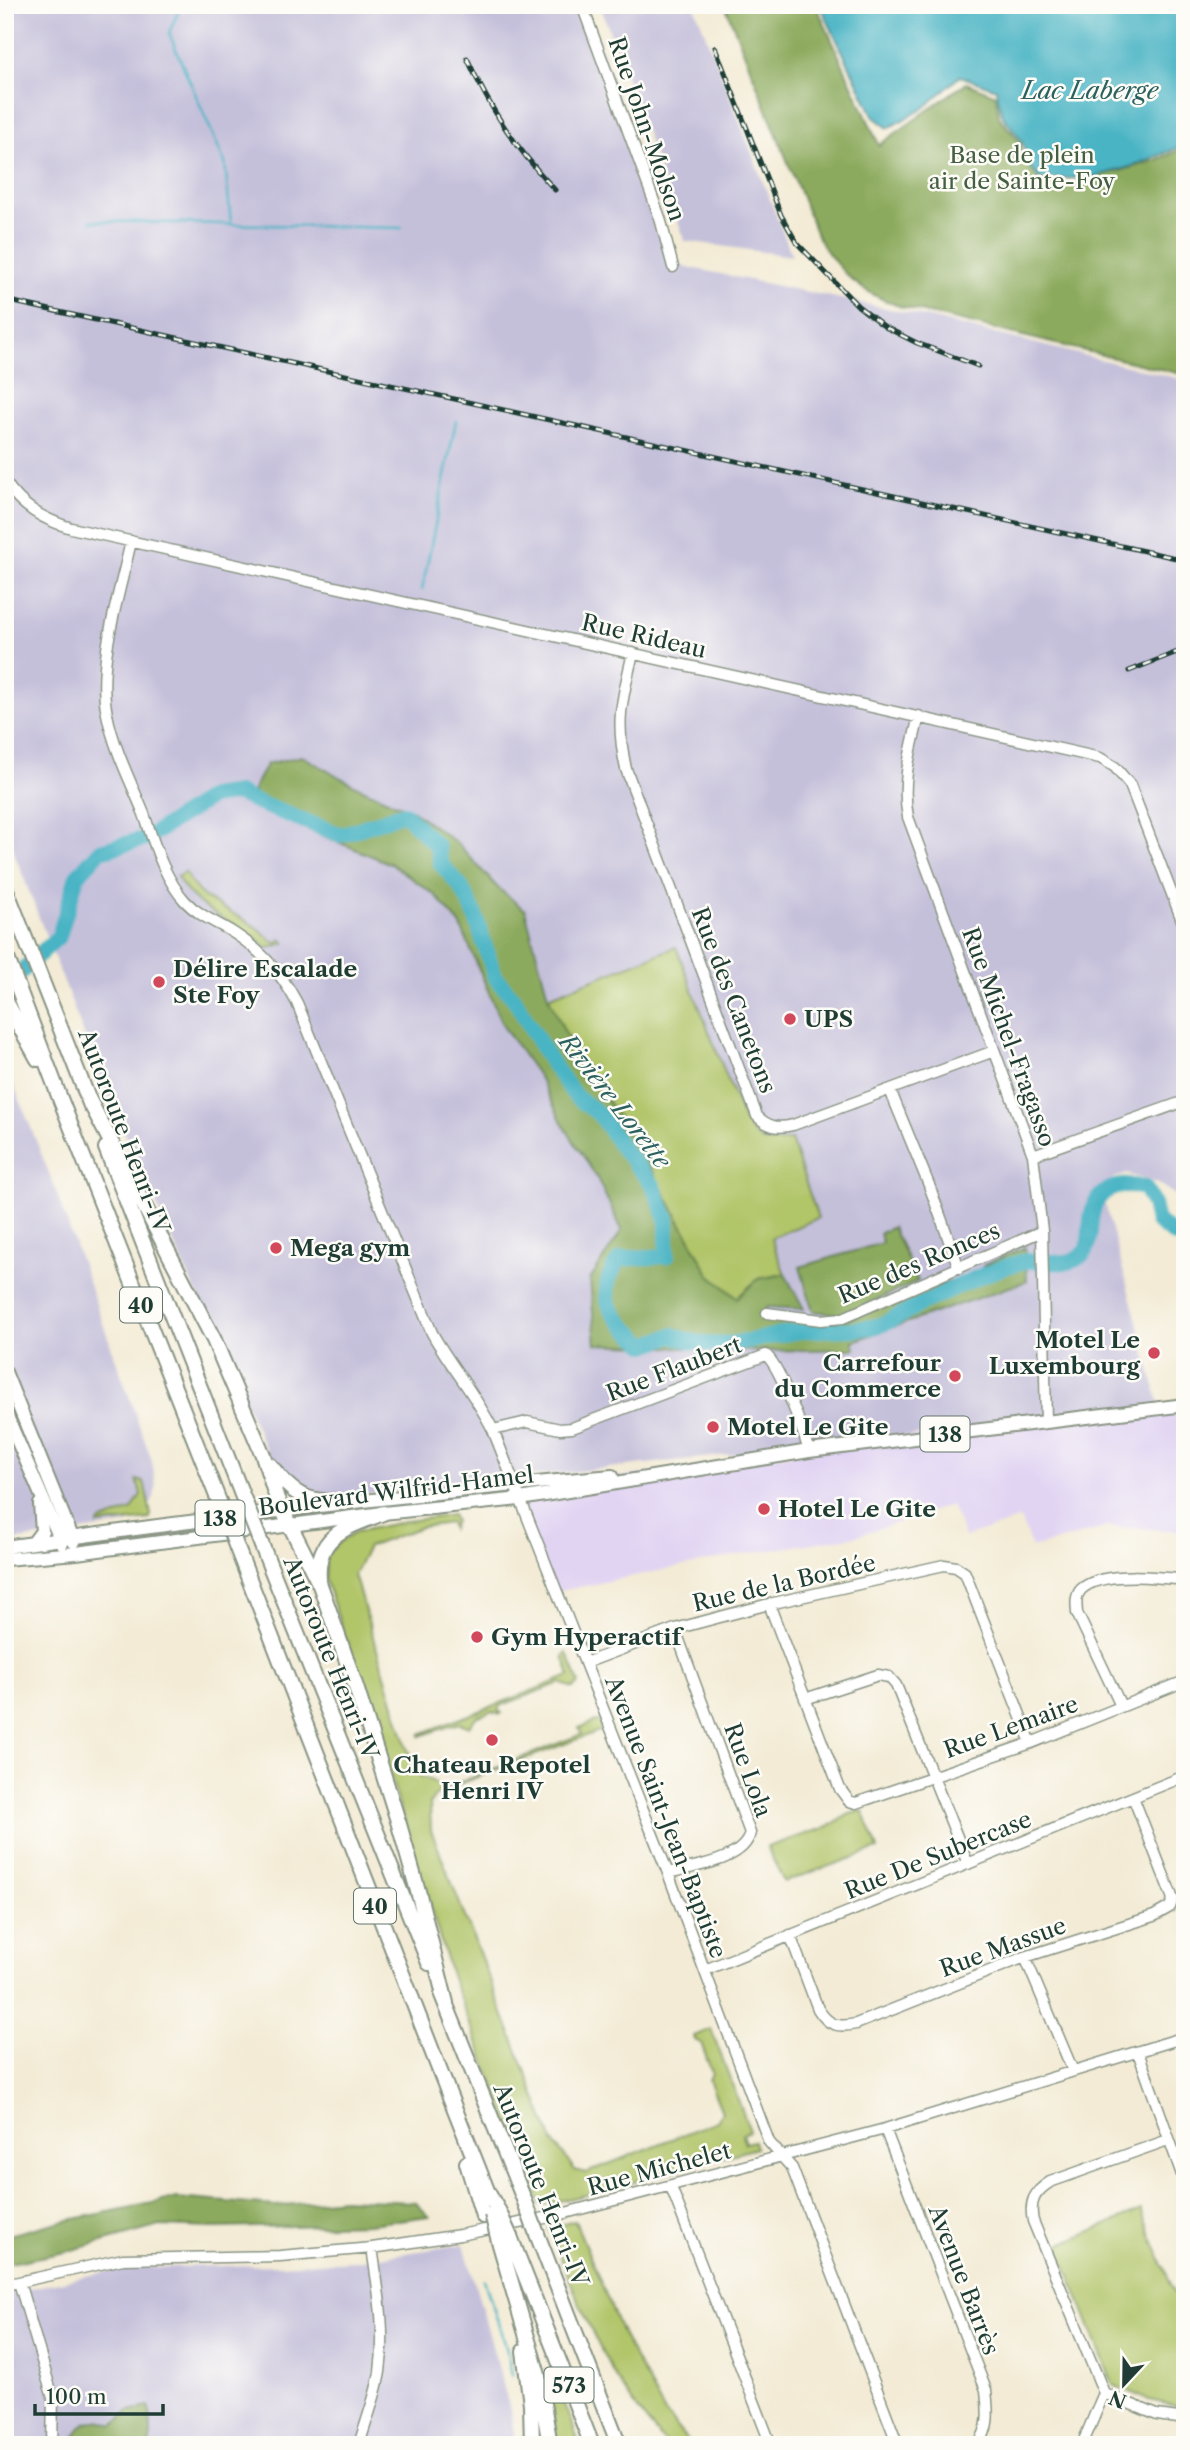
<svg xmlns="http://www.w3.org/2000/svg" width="1190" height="2450" font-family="'Libre Caslon Text',serif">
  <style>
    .built { fill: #e1d4f3 }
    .industrial { fill: #c5c0da }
    .green { fill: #b1c569; stroke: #68814e; stroke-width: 2 }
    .forest { fill: #8caa5d; stroke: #567448; stroke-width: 2 }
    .water { fill: #48b4c4; stroke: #34787c; stroke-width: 2 }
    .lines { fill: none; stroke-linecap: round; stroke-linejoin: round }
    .stream { stroke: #48b4c4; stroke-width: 2.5 }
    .river { stroke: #48b4c4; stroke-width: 16 }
    .minor-casing { stroke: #899484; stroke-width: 13 }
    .major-casing { stroke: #899484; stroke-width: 16 }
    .highway-casing { stroke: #899484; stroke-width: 18 }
    .minor { stroke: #fff; stroke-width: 10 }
    .major { stroke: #fff; stroke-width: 12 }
    .highway { stroke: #fff; stroke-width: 14 }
    .rail-casing { stroke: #1f3d34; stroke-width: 5 }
    .rail { stroke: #fdfcf7; stroke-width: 2.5; stroke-dasharray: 8; stroke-linecap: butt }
    .highway-bridge-casing { stroke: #899484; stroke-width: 18; stroke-linecap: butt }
    .highway-bridge { stroke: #fff; stroke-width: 14 }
    .poi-dot { fill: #d1495b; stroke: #fdfcf7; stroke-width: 2.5 }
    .labels { text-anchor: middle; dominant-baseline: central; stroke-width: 5; stroke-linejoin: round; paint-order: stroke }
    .shield { fill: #fdfcf7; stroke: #62766e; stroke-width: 2 }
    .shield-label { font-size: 21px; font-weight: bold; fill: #1f3d34 }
    .street-label { font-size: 23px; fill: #1f3d34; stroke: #fdfcf7 }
    .park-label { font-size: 23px; fill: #445f41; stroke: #fdfcf7 }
    .poi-label { font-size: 23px; font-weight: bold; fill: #1f3d34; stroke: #fdfcf7; text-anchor: start }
    .water-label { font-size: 24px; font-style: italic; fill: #2b615f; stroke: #fdfcf7 }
  </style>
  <rect width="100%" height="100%" fill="#fdfcf7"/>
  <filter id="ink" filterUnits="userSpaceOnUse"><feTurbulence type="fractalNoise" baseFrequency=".0143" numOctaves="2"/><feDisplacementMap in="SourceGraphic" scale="14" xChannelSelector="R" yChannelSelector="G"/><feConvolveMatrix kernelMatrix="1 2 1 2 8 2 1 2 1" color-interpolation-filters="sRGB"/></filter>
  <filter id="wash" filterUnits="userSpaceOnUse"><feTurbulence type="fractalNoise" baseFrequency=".00686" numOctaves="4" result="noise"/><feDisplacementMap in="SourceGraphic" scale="28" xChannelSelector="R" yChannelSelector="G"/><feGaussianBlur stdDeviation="1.57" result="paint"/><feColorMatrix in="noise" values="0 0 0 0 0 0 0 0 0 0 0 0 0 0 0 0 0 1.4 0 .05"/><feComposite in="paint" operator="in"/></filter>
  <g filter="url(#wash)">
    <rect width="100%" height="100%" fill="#f3ebd5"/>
    <path class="built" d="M1185 1406V1531L1108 1527 1032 1548 1020 1519 965 1537 951 1505 856 1536 734 1556 549 1593 508 1493 962 1430Z"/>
    <path class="industrial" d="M5 5H586L677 265 909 313 1185 380V1202L1159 1184 1127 1174 1114 1178 1101 1190 1161 1409 326 1498 304 1494 276 1472 104 1087 5 829Z
      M600 5H694L792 256 685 241Z
      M5 1063 53 1183 152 1461 156 1488 153 1500 145 1513 137 1520 123 1525 5 1542Z
      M464 2244 510 2410 516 2445H5V2294L122 2268 279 2265 355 2261Z"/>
    <path class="green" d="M185 872C199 901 219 905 245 920 256 927 266 936 277 944L281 939 285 943 268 948C238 921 197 914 177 877Z
      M676 947 744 1121C758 1144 765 1145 791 1140L818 1218 771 1238 785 1274 758 1279 737 1298 709 1274 649 1165 570 1044 548 997Z
      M137 1480 143 1482 145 1485 151 1515 149 1519 98 1525 100 1522 132 1510 141 1494Z
      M452 1515 455 1521 452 1529 450 1523 421 1527 368 1547 354 1575 408 1750 421 1778 424 1777 445 1788 582 1734 579 1728 596 1721H599L602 1730 454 1786 438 1793 430 1803 431 1830 553 2141 575 2170 586 2173 717 2121 722 2112 709 2080 712 2073 701 2043 695 2040 694 2036 711 2029 750 2131 742 2134 745 2143 754 2141 756 2148 591 2194 541 2205 452 1978 365 1693 325 1580 326 1555 339 1542 355 1532 407 1521Z
      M567 1653 579 1683 573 1688 560 1683 500 1706 498 1710 502 1713 500 1714 492 1711 476 1717 469 1727 459 1723 420 1736V1734L570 1676 563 1656Z
      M863 1811 878 1849 784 1882 767 1847 827 1827 850 1814Z
      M1141 2210 1185 2319V2408L1149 2400 1113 2385 1058 2245Z
      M575 2221 624 2338 665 2413 691 2445H667C606 2379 581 2309 549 2228Z
      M550 2368 580 2445H558L546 2369Z"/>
    <path class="forest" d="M725 5H816L879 145 966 83 996 95 999 117 1020 142 1022 158 1042 182 1072 185 1097 175 1120 171 1156 160 1185 148V375L899 306C860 292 842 275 819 240Z
      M302 756 358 787 413 811 458 844 498 888 525 910 548 996 570 1043 649 1165 709 1274 737 1298 758 1279 785 1274 804 1309 766 1307V1319L820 1322 848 1319 945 1282 974 1278 984 1265 1025 1247 1027 1281 853 1341 855 1349 757 1351 596 1344 590 1280 622 1230 597 1178 564 1126 539 1077 503 1026 460 924 435 895 391 864 254 807V787L267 764Z
      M892 1227 918 1281 844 1315 813 1311 800 1267 882 1243 880 1233Z
      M177 2198 276 2206 342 2199 415 2202 429 2216 370 2224 213 2228 160 2226 65 2252 5 2264V2236L54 2223Z
      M150 2407 151 2434 149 2445H70C83 2421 87 2416 114 2425L128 2411Z"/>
    <path class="water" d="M820 5H1185V145L1130 167 1089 178 1040 179 1030 167 1022 141 1002 115 996 89 960 76 923 109 888 128 874 117Z"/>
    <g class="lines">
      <path class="stream" d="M181 5 169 33 225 163 231 224
        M91 221 402 228
        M422 590 456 421
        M484 2280 506 2346 512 2375"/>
      <path class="river" d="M5 987 59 936 77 876 100 851 147 838 211 797 238 793 255 802 341 835 404 813 437 846 441 864 461 887 474 912 495 977 515 1000 548 1058 576 1097 599 1114 622 1148 653 1185 667 1219V1256L620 1259C590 1298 616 1320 646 1345L673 1335C721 1356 753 1337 802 1331 826 1328 852 1332 876 1326 890 1323 906 1312 919 1305 952 1289 985 1272 1021 1262 1039 1257 1062 1268 1078 1258 1094 1248 1088 1230 1092 1214 1097 1187 1121 1182 1145 1188L1153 1204 1157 1222 1175 1235 1185 1237"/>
    </g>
  </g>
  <g filter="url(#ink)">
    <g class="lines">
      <defs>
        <path id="minor" d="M582 5 660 218 673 267
          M5 482C22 507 42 519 71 528L1100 758 1115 767 1130 785 1185 928
          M131 541C120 593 96 663 107 714 114 749 131 782 144 814 154 843 164 878 185 901 197 914 213 921 229 930 260 949 280 971 297 1003L432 1333C451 1367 476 1395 493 1430L668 1873 769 2142 792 2168 898 2445
          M633 653C622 700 615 720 626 769L757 1116C768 1127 778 1129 793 1125L994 1051
          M919 716C911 750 901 782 908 817L1033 1155 1042 1231 1046 1422
          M890 1090 929 1185 959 1268
          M1033 1155 1185 1101
          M767 1313 821 1320 843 1318 1042 1231
          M493 1430 527 1422 560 1429 572 1428 766 1355C780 1366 803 1431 809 1451
          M769 1604 840 1789 849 1801 856 1803 1031 1743 1185 1681
          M585 1663 675 1629 769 1604 944 1565 956 1567 965 1573 1031 1743
          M805 1699 878 1675 889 1677 896 1685 968 1864
          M1121 1706 1077 1613C1076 1603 1075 1593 1084 1587 1105 1571 1160 1577 1185 1580
          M668 1873C693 1866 744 1861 750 1833L675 1629
          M790 1935 818 2009C828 2025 837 2028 856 2024L1025 1957 1154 1916 1170 1907 1173 1899 1133 1797
          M1025 1957 1073 2071
          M705 1970 1185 1776
          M1138 2052 1185 2183
          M885 2129 986 2390C988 2410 991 2429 977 2445
          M671 2187 771 2445
          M19 2282 53 2398 52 2445
          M5 2285 123 2259 280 2256 372 2248 460 2235 550 2217 885 2129 1185 2037
          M1104 2393 1157 2415 1185 2419
          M359 2445C366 2421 376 2396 380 2372 386 2329 378 2289 372 2248
          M1082 2445 1104 2393 1033 2221C1029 2202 1034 2192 1050 2182L1168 2140"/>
        <path id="major" d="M5 1372 74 1542
          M5 1412 62 1543
          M33 1543 42 1531 40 1504
          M5 1547C207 1518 409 1494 612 1476
          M5 1559 76 1553 383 1513 520 1499 809 1451 1185 1405"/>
        <path id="highway" d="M5 887 91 1106
          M5 953 61 1101 222 1509
          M5 1000 38 1059
          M88 1098 214 1340 263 1455 277 1499 320 1585 356 1687 398 1821 418 1891 446 2003
          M106 1148 246 1505
          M270 1465C297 1499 303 1500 345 1503
          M262 1546 429 1963
          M237 1548 441 2074 488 2193 499 2212
          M319 1580C315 1534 348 1527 383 1513
          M442 1995 525 2202
          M467 2163 483 2216
          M537 2234 619 2445
          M511 2239 592 2445
          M499 2241 538 2375 550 2445
          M524 2351 531 2404 532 2445"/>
      </defs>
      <use href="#minor" class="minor-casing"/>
      <use href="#major" class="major-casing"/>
      <use href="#highway" class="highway-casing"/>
      <use href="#minor" class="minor"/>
      <use href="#major" class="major"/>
      <use href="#highway" class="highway"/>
      <defs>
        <path id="rail" d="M715 47 781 215 797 243 858 306 885 327 917 343 978 366
          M467 58C491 111 515 147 555 190
          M5 300 1185 560
          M1129 671 1185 649"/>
      </defs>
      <use href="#rail" class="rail-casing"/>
      <use href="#rail" class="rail"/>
      <defs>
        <path id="highway-bridge" d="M246 1505 262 1546
          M222 1509 237 1548
          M525 2202 537 2234
          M499 2212 511 2239
          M492 2214 499 2241"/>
      </defs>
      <use href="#highway-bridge" class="highway-bridge-casing"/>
      <use href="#highway-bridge" class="highway-bridge"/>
    </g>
  </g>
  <g class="poi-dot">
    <circle cx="159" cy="982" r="7"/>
    <circle cx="790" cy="1019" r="7"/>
    <circle cx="276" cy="1248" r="7"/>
    <circle cx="1154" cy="1353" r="7"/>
    <circle cx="955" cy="1376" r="7"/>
    <circle cx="713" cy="1427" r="7"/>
    <circle cx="764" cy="1509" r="7"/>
    <circle cx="477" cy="1637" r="7"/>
    <circle cx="492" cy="1740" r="7"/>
  </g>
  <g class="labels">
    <g class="shield">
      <rect x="120" y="1287.5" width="42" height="35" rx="5"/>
      <rect x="920.5" y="1416.5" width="49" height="35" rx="5"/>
      <rect x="195.5" y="1500.5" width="49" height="35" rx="5"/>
      <rect x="354" y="1888.5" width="42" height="35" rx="5"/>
      <rect x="544.5" y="2367.5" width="49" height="35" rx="5"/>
    </g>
    <g class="shield-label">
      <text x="141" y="1305">40</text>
      <text x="945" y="1434">138</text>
      <text x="220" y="1518">138</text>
      <text x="375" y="1906">40</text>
      <text x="569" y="2385">573</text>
    </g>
    <g class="street-label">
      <text transform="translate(647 129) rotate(71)">Rue John-Molson</text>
      <text transform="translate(644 636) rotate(13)">Rue Rideau</text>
      <text transform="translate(734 1000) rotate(69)">Rue des Canetons</text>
      <text transform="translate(1009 1037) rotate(70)">Rue Michel-Fragasso</text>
      <text transform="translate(124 1131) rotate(69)">Autoroute Henri-IV</text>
      <text transform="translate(919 1263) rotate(-23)">Rue des Ronces</text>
      <text transform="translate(674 1369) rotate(-21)">Rue Flaubert</text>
      <text transform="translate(396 1491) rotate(-7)">Boulevard Wilfrid-Hamel</text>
      <text transform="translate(784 1583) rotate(-13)">Rue de la Bordée</text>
      <text transform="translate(331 1658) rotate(68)">Autoroute Henri-IV</text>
      <text transform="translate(1011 1727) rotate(-20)">Rue Lemaire</text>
      <text transform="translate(748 1770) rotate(70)">Rue Lola</text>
      <text transform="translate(666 1817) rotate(69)">Avenue Saint-Jean-Baptiste</text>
      <text transform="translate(938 1855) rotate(-22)">Rue De Subercase</text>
      <text transform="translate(1003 1947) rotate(-20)">Rue Massue</text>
      <text transform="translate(659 2169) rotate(-15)">Rue Michelet</text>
      <text transform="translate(541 2185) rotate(68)">Autoroute Henri-IV</text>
      <text transform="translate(964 2280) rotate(69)">Avenue Barrès</text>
    </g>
    <g class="park-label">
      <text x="1022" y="155">Base de plein<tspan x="1022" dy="26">air de Sainte-Foy</tspan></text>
    </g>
    <g class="poi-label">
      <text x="173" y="969">Délire Escalade<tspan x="173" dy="26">Ste Foy</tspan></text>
      <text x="804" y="1019">UPS</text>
      <text x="290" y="1248">Mega gym</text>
      <text x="1140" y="1340" text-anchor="end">Motel Le<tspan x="1140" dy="26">Luxembourg</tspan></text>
      <text x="941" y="1363" text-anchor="end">Carrefour<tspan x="941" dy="26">du Commerce</tspan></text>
      <text x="727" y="1427">Motel Le Gite</text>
      <text x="778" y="1509">Hotel Le Gite</text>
      <text x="491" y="1637">Gym Hyperactif</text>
      <text x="492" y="1765" text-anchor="middle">Chateau Repotel<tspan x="492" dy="26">Henri IV</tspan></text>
    </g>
    <g class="water-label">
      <text x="1090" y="90">Lac Laberge</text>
      <text transform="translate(615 1101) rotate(52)">Rivière Lorette</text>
    </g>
  </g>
  <rect width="1190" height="2450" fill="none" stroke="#fdfcf7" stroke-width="28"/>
  <g transform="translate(1124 2384) rotate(202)" stroke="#fdfcf7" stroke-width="5" paint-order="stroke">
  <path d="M0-5L12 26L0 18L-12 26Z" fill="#1f3d34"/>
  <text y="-10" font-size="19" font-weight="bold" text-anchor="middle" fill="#1f3d34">N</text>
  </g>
  <path d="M35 2404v10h128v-10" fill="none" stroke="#1f3d34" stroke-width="3.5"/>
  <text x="46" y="2404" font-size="21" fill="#1f3d34" stroke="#fdfcf7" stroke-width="5" paint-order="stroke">100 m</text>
</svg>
